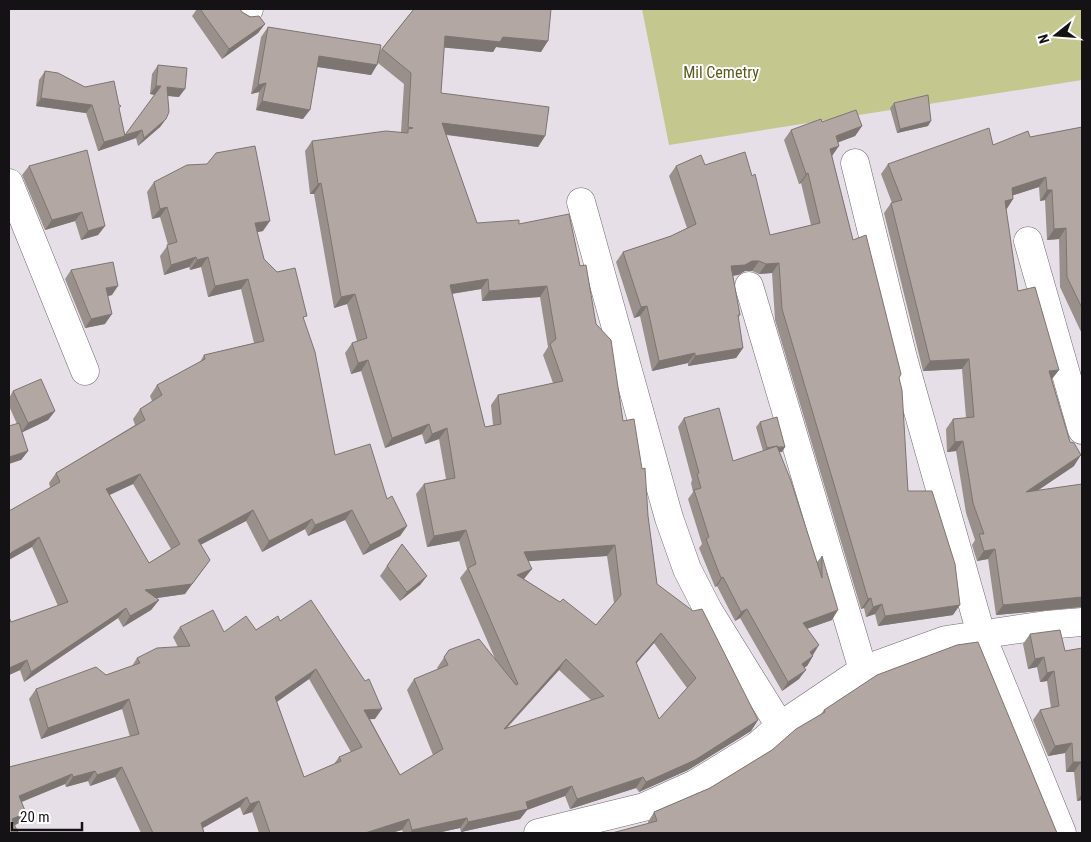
<svg xmlns="http://www.w3.org/2000/svg" width="1091" height="842" font-family="'Roboto Condensed',sans-serif">
  <style>
    .green { fill: #c4c88f }
    .lines { fill: none; stroke-linecap: round; stroke-linejoin: round }
    .minor-casing { stroke: #706971; stroke-width: 29 }
    .minor { stroke: #fff; stroke-width: 28 }
    .wall { fill: #99908b; fill-rule: evenodd }
    .shaded-wall { fill: #7d7571 }
    .building { fill: #b2a7a2; stroke: #7d7571; fill-rule: evenodd }
    .labels { text-anchor: middle; dominant-baseline: central; stroke-width: 4; stroke-linejoin: round; paint-order: stroke }
    .park-label { font-size: 16px; fill: #595b1a; stroke: #fff }
  </style>
  <rect width="100%" height="100%" fill="#e7dfe8"/>
  <path class="green" d="M642 9H1082V80L669 145Z"/>
  <g class="lines">
    <defs>
      <path id="minor" d="M247 11 249 9
        M855 163 903 358 981 634 1062 833
        M9 183 85 371
        M581 202 669 518 687 569 708 610 780 726
        M1028 241 1082 430
        M749 286 863 670
        M538 833 644 807 695 784 757 746 780 726 863 670 946 640 1046 625 1082 622"/>
    </defs>
    <use href="#minor" class="minor-casing"/>
    <use href="#minor" class="minor"/>
  </g>
  <path class="wall" d="M197 9H240L242 12 265 24 258 33 222 59 192 16Z
    M414 9H551L541 52 496 47 493 52 444 47 441 93 545 136 538 147 446 135 477 223 519 224 580 266 648 516 657 584 758 720 751 731 688 770 639 792 636 788 570 809 565 796 527 810 520 819 461 832 460 828 437 833H403L402 830 391 833H259L252 812 243 815 240 807 203 828 204 833H141L115 777 90 786 88 781 66 787 65 784 22 802 19 823 15 825 9 833V767L130 737 122 709 41 739 29 699 36 689 106 675 132 666 137 658 178 647 173 637 180 627 224 632 256 630 280 621 375 719H370L400 775 433 755 407 690 414 679 438 669 437 668 449 650 496 661 460 578 467 569 459 541 427 547 416 494 424 484 446 479 439 439 425 444 422 434 385 448 361 371 351 374 345 353 352 343 357 341 347 304 334 308 314 194H310L305 151 312 141 401 132 404 84 378 63 371 75 317 67 303 119 256 110 259 92 251 94 261 37 268 27 379 52ZM481 289 482 301 540 297 548 347 543 355 553 383 498 395 491 405 493 425 485 427 452 294ZM607 556 614 603 596 625 524 579 528 561ZM654 643 687 688 659 719 636 663ZM559 670 591 700 507 728ZM309 679 351 752 339 757 334 764 304 777 277 702Z
    M158 65 179 97 167 96 166 119 160 127 138 146 136 138 119 144 155 95 150 94 152 74Z
    M45 71 119 109 125 136 119 144 98 151 86 113 36 106 39 80Z
    M894 103 928 126 897 133 890 108Z
    M822 122 862 126 855 136 838 142 832 156 853 240 899 378 908 491 953 615 878 626 875 614 866 617 864 608 861 609 775 320 772 273 759 274 752 271H745L738 275 733 276 740 315 738 318 743 348 736 358 688 366V363L652 371 640 316 634 318 616 262 623 252 671 236 687 228 669 176 676 166 705 165 770 235 811 225 801 183 799 184 784 140 791 130Z
    M1082 127V334L1060 287 1059 239 1047 240 1045 200 1040 201 1039 187 1013 195V199L1006 210 1018 291 1059 370 1052 379 1074 466 1037 491 1082 484V607L996 615 988 559 977 561 972 545 975 540 966 513 956 451 947 452 946 429 953 419 966 418 962 369 923 371 884 213 891 203H892L881 174 888 164 993 145Z
    M29 166 105 226 98 235 81 240 75 221 45 230 22 175Z
    M154 182 263 231 257 232 264 259 304 321 335 455 387 499 407 526 400 536 363 555 345 520 308 536 305 529 262 552 246 521 201 544 185 594 156 598 159 600 151 610 123 627 118 618 24 682 20 670 9 675V617L11 622 58 606 32 547 50 487 49 483 56 473 135 425 133 419 140 409 152 401 150 396 157 385 200 362 204 355 254 343 241 289 208 297 201 267 190 270 189 267 164 275 160 256 168 245 160 217 152 219 147 192ZM133 484 171 549 149 563 109 495Z
    M71 270 112 295 108 296 105 324 85 328 65 279Z
    M13 391 55 411 48 420 22 432 28 451 21 460 17 424 9 406V398Z
    M684 418 733 461 763 451 756 427 760 422 785 447 782 452H779L817 562 822 556 832 620 807 629 812 655 813 656 807 666 804 667 799 679 782 691 740 618 735 621 717 586 715 587 699 548 702 544 688 499 693 492 691 483 692 480 678 427Z
    M402 544 427 576 420 585 400 601 380 576Z
    M1030 634 1065 651 1082 648V800L1077 801 1074 772H1066L1065 753 1048 756 1033 720 1040 710 1051 708 1047 681 1040 682 1037 667 1028 669 1023 644Z
    M824 710 1057 833 648 823V822L654 812 710 788 772 750 821 714Z"/>
  <path class="shaded-wall" d="M265 24 258 33 222 59 229 49Z
    M445 36 503 37 548 41 541 52 496 47 493 52 437 47Z
    M319 56 377 65 371 75 312 66Z
    M266 83 259 92 251 94 258 85Z
    M156 86H161L156 95 150 94Z
    M167 87 185 89 179 97 161 95Z
    M41 98 92 105 86 113 36 106Z
    M262 101 310 110 303 119 256 110Z
    M166 119 160 127 138 146 144 138Z
    M931 121 928 126 897 133 900 129Z
    M442 123 545 136 538 147 435 133Z
    M862 126 855 136 829 146 836 136Z
    M142 130 136 138 119 144 125 135Z
    M125 136 119 144 98 151 104 142Z
    M839 146 832 156 823 159 830 149Z
    M808 173 801 183 799 184 806 174Z
    M1046 177 1039 187 1005 198 1012 188Z
    M321 183 314 194H310L318 184Z
    M1047 190H1052L1045 200 1040 201Z
    M1013 199 1006 210 1005 201Z
    M167 207 160 217 152 219 160 209Z
    M82 212 75 221 45 230 52 220Z
    M270 221 263 231 248 234 255 223Z
    M105 226 98 235 81 240 88 231Z
    M1066 228 1059 239 1047 240 1054 229Z
    M196 257 189 267 164 275 171 265Z
    M208 257 201 267 190 270 197 260Z
    M752 261H759L752 271H745L738 275 724 276 731 266Z
    M779 263 772 273 759 274 766 264Z
    M248 279 241 289 208 297 215 286Z
    M488 279 481 289 443 295 450 285Z
    M118 286 112 295 99 298 106 288Z
    M547 286 540 297 482 301 489 291Z
    M355 294 347 304 334 308 341 297Z
    M647 306 640 316 634 318 641 307Z
    M112 314 105 324 85 328 91 319Z
    M743 348 736 358 688 366 695 356Z
    M695 353 688 363 652 371 659 361Z
    M969 359 962 369 923 371 930 361Z
    M368 360 361 371 351 374 358 363Z
    M1059 370 1051 380 1049 371Z
    M55 411 48 420 21 433 28 423Z
    M429 424 422 434 385 448 392 438Z
    M447 428 439 439 425 444 432 434Z
    M963 441 956 451 947 452 955 442Z
    M785 447 782 452 763 453 767 448Z
    M28 451 21 460 9 464V457Z
    M1081 455 1074 466 1019 503 1026 492Z
    M140 474 133 484 99 500 106 489Z
    M253 510 246 521 191 550 198 540Z
    M352 510 345 520 308 536 315 525Z
    M312 519 305 529 262 552 269 541Z
    M407 526 400 536 363 555 370 545Z
    M466 530 459 541 427 547 434 536Z
    M39 537 32 547 9 560V555L12 552Z
    M615 545 607 556 517 562 524 552Z
    M995 549 988 559 977 561 984 551Z
    M210 560 185 594 137 601 145 590Z
    M532 569 524 579 517 575Z
    M427 576 420 585 400 601 407 592Z
    M723 577 717 586 715 587 721 578Z
    M1082 597V607L996 615 1003 605Z
    M871 598 864 608 861 609 868 599Z
    M159 600 151 610 123 627 130 616Z
    M882 604 875 614 866 617 873 607Z
    M960 605 953 615 878 626 885 616Z
    M126 608 118 618 24 682 31 672Z
    M747 609 740 618 735 621 741 612Z
    M838 610 832 620 797 632 803 623Z
    M661 633 654 643 629 672 636 662Z
    M819 645 813 655 804 661 810 652Z
    M813 656 807 666 796 673 802 664Z
    M1044 657 1037 667 1028 669 1035 659Z
    M566 659 559 670 496 739 504 729Z
    M27 660 20 670 9 675V668Z
    M316 669 309 679 268 708 275 697Z
    M806 670 799 679 782 691 788 682Z
    M1054 671 1047 681 1040 682 1047 673Z
    M129 699 122 709 41 739 48 728Z
    M382 709 375 719 357 720 364 710Z
    M758 720 751 731 688 770 639 792 646 782Z
    M1072 743 1065 753 1048 756 1055 746Z
    M1073 762H1081L1074 772H1066Z
    M122 767 115 777 90 786 97 775Z
    M95 771 88 781 66 787 73 777Z
    M72 774 65 784 11 806 19 796Z
    M643 777 636 788 570 809 577 799Z
    M572 786 565 796 527 810 520 819 461 832 468 822 526 802Z
    M1082 794V800L1077 801Z
    M247 797 240 807 194 833 201 823Z
    M259 801 252 812 243 815 250 804Z
    M26 813 19 823 9 828 12 819Z
    M467 818 460 828 437 833H410L412 830Z
    M409 819 402 830 391 833H365Z"/>
  <path class="building" d="M200 9H240L242 12 250 17 259 16 265 24 229 49Z
    M414 9H551L548 41 503 37 500 42 445 36 441 93 549 107 545 136 442 123 477 223 519 220V224L569 214 580 266 586 265 596 324 611 340 623 421 634 419 642 469 645 468 648 516 657 584 693 611 702 609 758 720 695 760 646 782 643 777 577 799 572 786 526 802 528 809 468 822 467 818 412 830 409 819 365 833H270L259 801 250 804 247 797 201 823 204 833H153L122 767 97 775 95 771 73 777 72 774 19 796 26 813 12 819 18 833H9V767L139 734 129 699 48 728 36 689 96 667 106 675 140 663 137 658 157 648 190 646 180 627 213 610 224 632 246 616 256 630 278 616 280 621 311 600 365 681 369 679 382 709 364 710 400 775 443 749 414 679 448 665 444 657 449 650 479 639 516 685 518 684 468 568 476 564 466 530 434 536 424 484 455 478 447 428 432 434 429 424 392 438 368 360 358 363 352 343 367 338 355 294 341 297 321 183 318 184 312 141 386 131 408 133V129L413 128 408 127 411 73 382 49ZM488 279 489 291 547 286 556 339 550 344 563 381 498 395 501 424 485 427 450 285ZM615 545 621 595 596 625 563 599 560 602 517 575 532 569 524 552ZM661 633 696 678 659 719 636 662ZM566 659 604 696 504 729ZM316 669 362 747 339 757 341 761 304 777 275 697Z
    M268 27 381 45 377 65 319 56 310 110 262 101 266 83 258 85Z
    M158 65 187 68 185 89 167 87 169 112 166 119 144 138 142 130 125 135 161 86H156Z
    M45 71 58 73 85 87 114 81 119 105 121 106 119 108 125 136 104 142 92 105 41 98Z
    M928 95 931 121 900 129 894 103Z
    M856 110 862 126 836 136 839 146 830 149 853 240 866 235 901 374 899 378 902 390 908 491H932L955 564 960 605 885 616 882 604 873 607 871 598 868 599 782 309 779 263 766 264 759 261H752L745 265 731 266 740 315H738L743 348 695 356V353L659 361 647 306 641 307 623 252 671 236 696 224 676 166 701 155 705 165 745 152 752 176 755 174 770 235 820 223 808 173 806 174 791 130 821 119 822 122Z
    M1082 127V308L1067 277 1066 228 1054 229 1052 190H1047L1046 177 1012 188 1013 199 1005 201 1018 291 1035 287 1059 370 1049 371 1070 442 1074 443 1081 455 1026 492 1082 484V597L1003 605 995 549 984 551 979 534H984L973 503 963 441 955 442 953 419 974 417 969 359 930 361 891 203 902 200 888 164 989 128 993 145 1028 131 1030 137Z
    M255 146 270 221 255 223 264 259 277 272 295 268 307 316 303 317 315 352 335 455 370 444 387 499 392 496 407 526 370 545 352 510 315 525 312 519 269 541 253 510 198 540 210 560 192 584 145 590 159 600 130 616 126 608 31 672 27 660 9 668V617L11 622 68 602 39 537 12 552 9 555V511L60 482 56 473 145 420 140 409 162 395 157 385 205 359 204 355 264 341 248 279 215 286 208 257 197 260 196 257 171 265 167 245 177 242 167 207 160 209 154 182 187 165 207 164 216 153ZM140 474 180 544 149 563 106 489Z
    M87 150 105 226 88 231 82 212 52 220 29 166Z
    M113 262 118 286 106 288 112 314 91 319 71 270Z
    M41 379 55 411 28 423 13 391Z
    M719 408 733 461 777 446 791 481 822 578V556L838 610 803 623 819 645 810 652 813 656 802 664 806 670 788 682 747 609 741 612 723 577 721 578 706 539 709 537 694 490 701 488 697 474 699 473 684 418Z
    M777 417 785 447H777V446L767 448 760 422Z
    M19 423 28 451 9 457V426Z
    M402 544 427 576 407 592 387 566Z
    M1060 630 1065 651 1082 648V775L1081 762H1073L1072 743 1055 746 1040 710 1059 706 1054 671 1047 673 1044 657 1035 659 1030 634Z
    M978 642 1057 833H612L657 821 654 812 710 788 772 750 796 729 825 712 824 710 877 675 957 645Z"/>
  <g class="labels">
    <g class="park-label">
      <text x="721" y="72">Mil Cemetry</text>
    </g>
  </g>
  <rect width="1091" height="842" fill="none" stroke="#151215" stroke-width="20"/>
  <g transform="translate(1056 35) rotate(253)" stroke="#ffffff" stroke-width="4" paint-order="stroke">
  <path d="M0-4L9 19L0 12L-9 19Z" fill="#151215"/>
  <text y="-8" font-size="14" font-weight="bold" text-anchor="middle" fill="#151215">N</text>
  </g>
  <path d="M12 822v8h70v-8" fill="none" stroke="#151215" stroke-width="2.5"/>
  <text x="20" y="822" font-size="15" fill="#151215" stroke="#ffffff" stroke-width="4" paint-order="stroke">20 m</text>
</svg>
